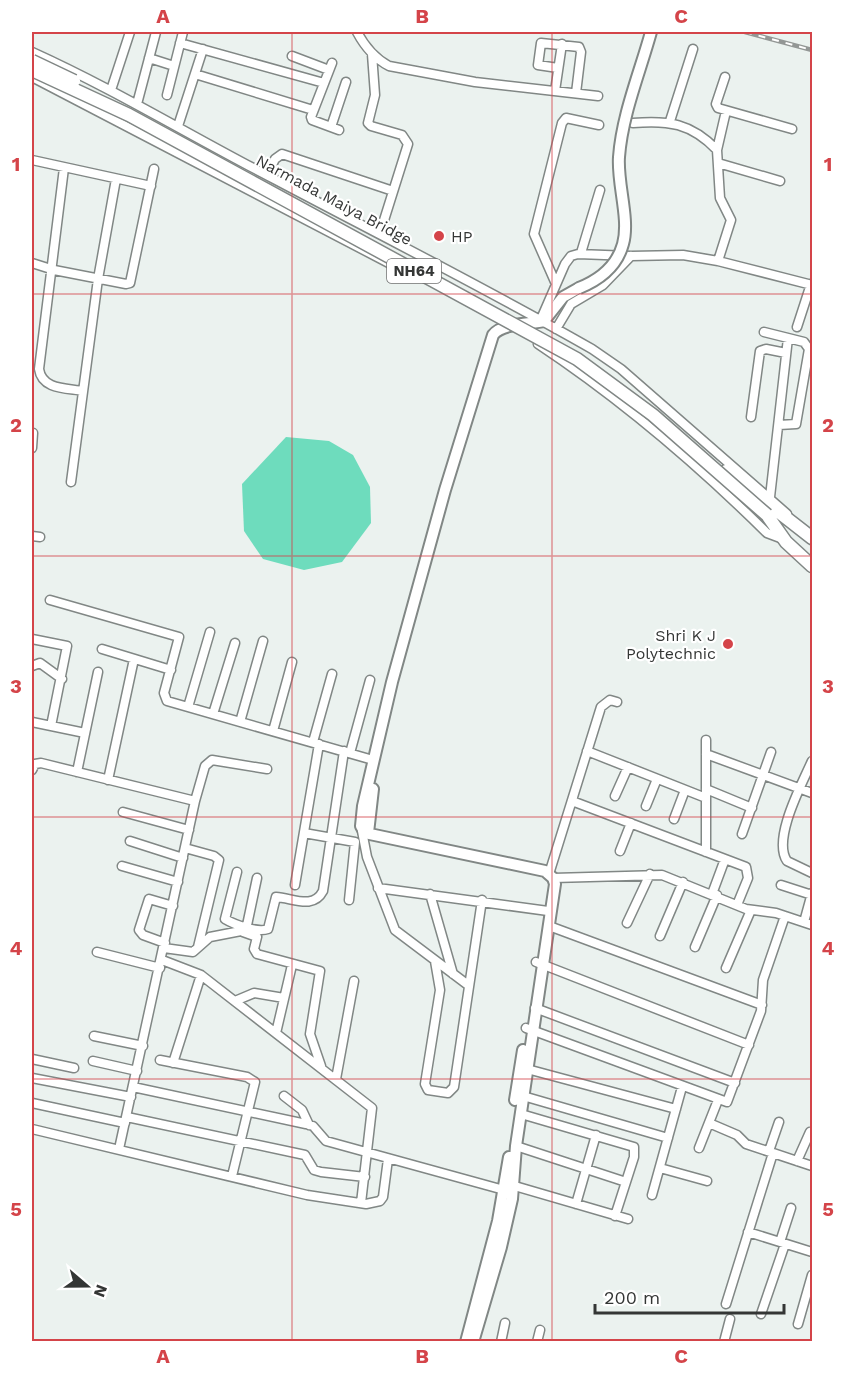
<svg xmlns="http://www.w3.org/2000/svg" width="844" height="1373" font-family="'Work Sans',sans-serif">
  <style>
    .green { fill: #6edcbd }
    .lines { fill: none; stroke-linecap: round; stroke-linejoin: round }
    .minor-casing { stroke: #818785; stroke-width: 11 }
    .major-casing { stroke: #818785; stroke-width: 14 }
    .highway-casing { stroke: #818785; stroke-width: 15 }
    .minor { stroke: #fff; stroke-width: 8 }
    .major { stroke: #fff; stroke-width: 10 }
    .highway { stroke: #fff; stroke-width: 12 }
    .rail-casing { stroke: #939795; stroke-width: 4.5 }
    .rail { stroke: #fff; stroke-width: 2; stroke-dasharray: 7; stroke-linecap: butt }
    .major-bridge-casing { stroke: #818785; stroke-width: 14; stroke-linecap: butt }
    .highway-bridge-casing { stroke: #818785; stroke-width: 15; stroke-linecap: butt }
    .major-bridge { stroke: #fff; stroke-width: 10 }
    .highway-bridge { stroke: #fff; stroke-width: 12 }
    .grid { fill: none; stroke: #d44449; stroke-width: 1.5; stroke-opacity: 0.55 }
    .poi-dot { fill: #d44449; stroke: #fff; stroke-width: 2 }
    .labels { text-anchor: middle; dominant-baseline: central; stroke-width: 4.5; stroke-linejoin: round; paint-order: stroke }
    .shield { fill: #fff; stroke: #717272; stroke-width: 1.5 }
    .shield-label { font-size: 15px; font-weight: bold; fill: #343635 }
    .street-label { font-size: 16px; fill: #343635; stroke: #fff }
    .poi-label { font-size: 16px; fill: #343635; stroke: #fff; text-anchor: start }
    .neatline { fill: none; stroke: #d44449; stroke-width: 2 }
    .grid-label { font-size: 20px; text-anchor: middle; font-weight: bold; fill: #d44449 }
  </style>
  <rect width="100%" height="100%" fill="#ebf2ef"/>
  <path class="green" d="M286 437 329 441 353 455 370 487 371 523 342 562 304 570 263 559 244 531 242 484Z"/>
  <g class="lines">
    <defs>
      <path id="minor" d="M357 32C365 47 374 58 389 66L475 82 598 96
        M180 43 324 83
        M32 52C116 90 194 138 276 180 382 236 489 290 592 349L621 369 787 514
        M372 54 375 95 368 123 371 126 402 135 408 144 380 233
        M292 56 329 70
        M149 58 174 66
        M332 63 311 117 312 120 339 130
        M558 68 538 65 541 43 579 47 581 52 576 93
        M195 74 313 110
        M32 77 406 272
        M725 77 716 104 718 108 792 129
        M111 90 130 32
        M555 91 562 44
        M167 95 183 32
        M137 104 156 32
        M670 121 693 49
        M633 123C668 120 691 123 717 150L720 198 731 220 718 261
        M178 126 203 49
        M331 127 346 82
        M717 150 726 111
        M32 160 151 186
        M718 163 780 181
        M64 168 39 369C42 390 67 388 83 391
        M267 175 275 159 282 154 393 191
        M581 253 600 190
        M32 263 54 270 126 284 130 283 154 169
        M556 284 534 234 562 123 566 118 599 125
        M541 319 565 264 571 256 578 254 631 256 683 255 718 261 812 285
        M797 327 811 284
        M556 329 571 304 603 285 631 256
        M764 332 804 342 809 349 796 424 779 425
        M538 344C621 399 696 463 767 533L783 539
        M751 417 760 351 766 349 786 353
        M32 448 33 433
        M71 482 98 279 116 179
        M770 497 788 338
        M32 536 40 537
        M50 600 179 637 164 693 167 701 373 760
        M32 639 67 646 51 726
        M102 649 171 670
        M32 666 40 663 62 679
        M188 707 210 632
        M213 714 235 643
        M32 722 85 733
        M240 722 263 641
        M273 731 292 662
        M313 742 332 674
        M587 751 706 798
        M350 753 370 680
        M706 754 812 793
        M812 761C802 784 772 839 787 861L812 873
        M32 770 35 764 41 763 195 801
        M77 772 98 672
        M108 780 134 659
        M706 789 752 808
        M615 796 628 767
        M572 801 746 867 748 878 737 905
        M646 806 657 779
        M123 812 189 830
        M674 819 685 790
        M362 831 367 857 395 930 468 985
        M304 833 355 842 349 900
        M742 834 771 752
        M130 841 183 858
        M185 848 214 856 219 860 198 947
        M620 851 631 823
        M706 852V740
        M122 866 178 882
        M237 872 225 919C235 925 258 933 268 929L276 897C293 898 313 910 323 891L344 751
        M549 874 601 707 610 700 617 702
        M553 878 662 875 746 909 776 913 812 925
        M295 885 319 744
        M781 885 812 895
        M378 888 548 911
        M430 894 453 974
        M712 894 725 859
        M804 922 812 893
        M627 923 650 874
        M549 926 762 1005
        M243 932 257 937 254 949 257 954 320 971 310 1034 321 1066
        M660 936 683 882
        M165 943 143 935 139 930 149 899 173 906
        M695 947 717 895
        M164 948 193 952 210 937 246 930 257 878
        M97 952 160 968
        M162 960 201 975 372 1108 361 1203
        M435 961 440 990 425 1084 428 1090 448 1093 454 1087 482 900
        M536 962 749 1045
        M726 968 751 910
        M235 1001 254 993 284 998
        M535 1008 735 1083
        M526 1028 727 1102 761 1011 763 980 785 916
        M276 1033 292 965
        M94 1036 143 1046
        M32 1059 74 1068
        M160 1060 247 1077 255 1082 232 1176
        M93 1061 137 1071
        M173 1063 201 975
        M527 1069 676 1109
        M32 1078 131 1097
        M336 1079 354 981
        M133 1087 306 1124 313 1126 326 1141 504 1190
        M284 1096 302 1110 309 1125
        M523 1096 668 1138
        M32 1103 125 1123
        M521 1114 634 1147V1157L615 1216
        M127 1117 305 1155 314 1170 321 1172 365 1177
        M709 1123 737 1135 746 1144 812 1166
        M32 1129 307 1195 366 1204 380 1201 383 1197 388 1159
        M516 1146 626 1182
        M699 1148 718 1100
        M119 1149 195 801 205 766 212 760 267 769
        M769 1151 779 1122
        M797 1161 810 1132
        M660 1168 707 1181
        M508 1184 628 1219
        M652 1195 682 1087
        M576 1204 596 1135
        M748 1232 812 1252
        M780 1242 791 1208
        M726 1304 773 1153
        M761 1314 785 1244
        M798 1324 812 1275
        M501 1342 505 1323
        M537 1342 540 1330
        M724 1342 730 1319"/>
      <path id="major" d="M368 833 373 789
        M515 1100 523 1050
        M466 1342 498 1221 509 1157
        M473 1342 501 1247 512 1199 516 1146 555 884 553 878 545 871 365 833 361 826 363 806 392 682 445 490 493 335C502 323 530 324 544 321L563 297 579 288"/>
      <path id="highway" d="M726 471 812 538
        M767 515 786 542 812 566"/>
    </defs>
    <use href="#minor" class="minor-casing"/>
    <use href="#major" class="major-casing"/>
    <use href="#highway" class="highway-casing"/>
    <use href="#minor" class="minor"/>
    <use href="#major" class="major"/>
    <use href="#highway" class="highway"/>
    <defs>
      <path id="rail" d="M745 32 812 50"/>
    </defs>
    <use href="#rail" class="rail-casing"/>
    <use href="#rail" class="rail"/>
    <defs>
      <path id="major-bridge" d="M579 288C599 280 617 266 623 244 630 219 617 184 619 157 622 115 640 72 651 32"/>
      <path id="highway-bridge" d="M32 61 74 81
        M32 70 129 115 577 359 653 415 767 515"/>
    </defs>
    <use href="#major-bridge" class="major-bridge-casing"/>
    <use href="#highway-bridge" class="highway-bridge-casing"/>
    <use href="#major-bridge" class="major-bridge"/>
    <use href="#highway-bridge" class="highway-bridge"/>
  </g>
  <path class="grid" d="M292 32V1342M552 32V1342M32 294H812M32 556H812M32 817H812M32 1079H812"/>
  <g class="poi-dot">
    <circle cx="439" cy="236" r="6"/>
    <circle cx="728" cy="644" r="6"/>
  </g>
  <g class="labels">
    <rect class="shield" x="387" y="259" width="54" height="24" rx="4.5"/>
    <g class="shield-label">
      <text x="414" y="271">NH64</text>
    </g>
    <g class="street-label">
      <text transform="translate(334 200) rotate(28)">Narmada Maiya Bridge</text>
    </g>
    <g class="poi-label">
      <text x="451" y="236">HP</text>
      <text x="716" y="635" text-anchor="end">Shri K J<tspan x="716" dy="18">Polytechnic</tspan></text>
    </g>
  </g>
  <rect width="844" height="1373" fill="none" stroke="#ffffff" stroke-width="66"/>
  <g transform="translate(87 1286) rotate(110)" stroke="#ffffff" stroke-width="4.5" paint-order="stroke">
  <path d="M0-4.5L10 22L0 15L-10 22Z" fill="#343635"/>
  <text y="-9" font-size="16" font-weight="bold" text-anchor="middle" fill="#343635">N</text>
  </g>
  <path d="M595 1304v9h189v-9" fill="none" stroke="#343635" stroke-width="3"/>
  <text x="604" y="1304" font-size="18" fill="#343635" stroke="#ffffff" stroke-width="4.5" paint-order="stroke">200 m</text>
  <rect x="33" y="33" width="778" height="1307" class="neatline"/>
  <g class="grid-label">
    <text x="163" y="23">A</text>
    <text x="422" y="23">B</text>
    <text x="681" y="23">C</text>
    <text x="16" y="171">1</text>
    <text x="828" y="171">1</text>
    <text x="16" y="432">2</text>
    <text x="828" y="432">2</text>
    <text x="16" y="693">3</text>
    <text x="828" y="693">3</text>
    <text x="16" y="955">4</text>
    <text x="828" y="955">4</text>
    <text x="16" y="1216">5</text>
    <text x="828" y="1216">5</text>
    <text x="163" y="1363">A</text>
    <text x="422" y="1363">B</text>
    <text x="681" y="1363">C</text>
  </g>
</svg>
